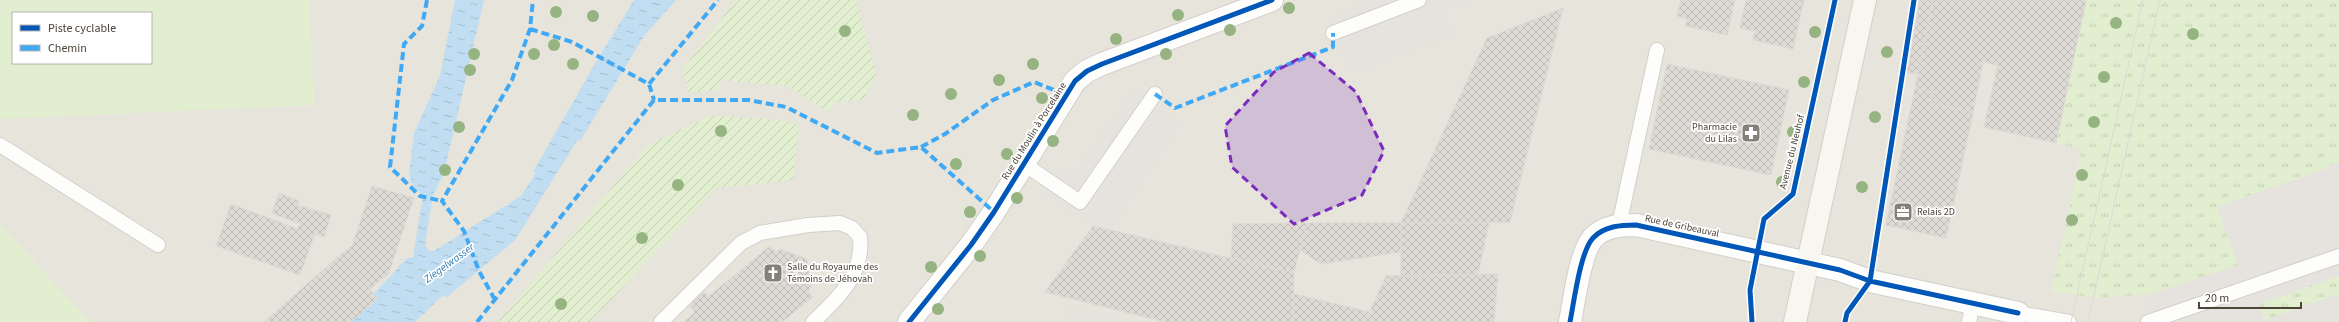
<svg xmlns="http://www.w3.org/2000/svg" width="2339" height="322" font-family="'Source Sans 3',sans-serif">
  <style>
    .residential { fill: #e7e4dc; fill-rule: evenodd }
    .industrial { fill: #e6e2de }
    .grass { fill: url(#grass-tufts) }
    .garden { fill: url(#garden-furrows) }
    .pitch { fill: #e1eecf; fill-rule: evenodd }
    .parking { fill: #e6e3df }
    .water { fill: url(#water-ripples) }
    .building { fill: url(#building-cross-hatch); stroke: #dcd9d4 }
    .lines { fill: none; stroke-linecap: round; stroke-linejoin: round }
    .lane-casing { stroke: #d2d0cb; stroke-width: 16 }
    .street-casing { stroke: #d2d0cb; stroke-width: 24 }
    .secondary-casing { stroke: #d3cfc5; stroke-width: 24 }
    .lane { stroke: #fdfdfc; stroke-width: 14 }
    .street { stroke: #fdfdfc; stroke-width: 22 }
    .secondary { stroke: #f7f6f1; stroke-width: 22 }
    .tram { stroke: #dbdbda; stroke-width: 1 }
    .quiet { stroke: #3fa9f5; stroke-width: 4; stroke-dasharray: 8 4; stroke-linecap: butt }
    .cycleway-casing { stroke: #fff; stroke-width: 8 }
    .cycleway { stroke: #0057b8; stroke-width: 5 }
    .tree { fill: #96b382 }
    .marked { fill: #7b2cbf; fill-opacity: 0.2; stroke: #7b2cbf; stroke-width: 3; stroke-dasharray: 8 5; stroke-linejoin: round }
    .labels { text-anchor: middle; dominant-baseline: central; stroke-width: 3.5; stroke-linejoin: round; paint-order: stroke }
    .poi-label { font-size: 10px; fill: #4b4439; stroke: #fff; text-anchor: start }
    .street-label { font-size: 10px; fill: #4b4439; stroke: #fff }
    .water-label { font-size: 11px; font-style: italic; fill: #2e7ab2; stroke: #fff }
  </style>
  <defs>
    <pattern id="grass-tufts" width="24" height="20" patternUnits="userSpaceOnUse"><rect width="24" height="20" fill="#e1eecf"/><path d="M3 7l-1-3M5 7V3M7 7l1-3M15 17l-1-3M17 17v-4M19 17l1-3" fill="none" stroke="#c3cdb2"/></pattern>
    <pattern id="garden-furrows" width="10" height="10" patternUnits="userSpaceOnUse"><rect width="10" height="10" fill="#e1eecf"/><path d="M-1 1l2-2M0 10L10 0M9 11l2-2" fill="none" stroke="#c3cdb2"/></pattern>
    <pattern id="water-ripples" width="26" height="14" patternUnits="userSpaceOnUse"><rect width="26" height="14" fill="#c0ddf1"/><path d="M2 4q2-2 4 0t4 0M15 11q2-2 4 0t4 0" fill="none" stroke="#a6bfcf"/></pattern>
    <pattern id="building-cross-hatch" width="8" height="8" patternUnits="userSpaceOnUse"><rect width="8" height="8" fill="#dedbd6"/><path d="M0 0l8 8M0 8l8-8" fill="none" stroke="#c0bdb8"/></pattern>
  </defs>
  <rect width="100%" height="100%" fill="#f4f2ee"/>
  <path class="residential" d="M0 0H2339V162L2327 166 2160 254 2145 322H0ZM13 13H151V63H13Z"/>
  <path class="industrial" d="M2192 107 2327 166 2339 162V322H2145Z"/>
  <path class="grass" d="M2086 0H2339V162L2327 166V168L2217 207 2238 265 2151 294 2097 298 2051 291 2082 149 2056 143Z
    M2339 276V294L2264 320 2259 304Z"/>
  <path class="garden" d="M736 0H856L876 75 863 100 837 102 828 112 788 86 720 80 718 90 689 93 683 69Z
    M710 116 771 119 799 124 793 180 716 188 590 322H498L649 144Z"/>
  <path class="pitch" d="M0 0H309L314 105 0 119ZM13 13H151V63H13Z
    M0 224 90 322H0Z"/>
  <path class="parking" d="M1372 0H1472L1443 11 1453 34 1351 74 1327 18Z
    M1135 90 1181 122 1109 230 1093 226 1046 195 1062 167 1074 174Z
    M1069 308 1131 322H1066Z"/>
  <path class="water" d="M455 0H484L444 173 433 195 425 244 429 251H434L521 196 536 173 533 172 596 62 634 0H676L644 36 580 141 578 139 515 240 447 297 443 295 415 322H348L406 259 413 257 423 195 413 186 409 174 414 133 440 76Z"/>
  <path class="building" d="M1681 0H1735L1727 35 1686 26 1687 19 1677 16Z
    M1746 0H1804L1793 49 1753 40 1755 31 1740 28Z
    M1920 0H1933L1918 74 1907 72Z
    M1933 0H2086L2056 143 1984 127 1998 65 1983 62 1973 113 1931 103 1933 92 1915 88Z
    M1563 8 1510 222 1401 223 1487 38Z
    M1667 64 1789 90 1771 175 1649 149Z
    M1915 88 1933 92 1931 103 1973 113 1946 238 1886 225Z
    M372 186 414 198 389 273 370 289 340 255 352 246Z
    M279 193 299 201 297 205 331 215 324 237 315 234 300 275 216 246 231 204 298 229 300 224 272 213Z
    M1307 223 1294 273 1231 258 1233 224Z
    M1307 223H1401V252L1321 264 1300 250Z
    M1401 223H1489L1478 275 1401 276Z
    M1093 226 1294 273 1293 322H1165L1045 292Z
    M770 246 776 252 780 249 807 259 811 287 808 290 813 297 782 322H684L695 312 689 304 704 292 709 296Z
    M340 255 378 299 350 322H264Z
    M1498 274 1494 322H1365L1386 276Z
    M1294 294 1369 312 1365 322H1293Z"/>
  <g class="lines">
    <defs>
      <path id="lane" d="M1333 33 1419 0
        M0 145 158 245
        M1024 164 1080 202 1155 94
        M1619 225 1657 50
        M2016 320 2018 313 2069 322
        M661 322 741 243 760 233 808 225 840 223 852 228 860 237C864 275 838 298 813 322
        M1969 322 1973 303
        M2148 322 2339 256"/>
      <path id="street" d="M909 322 971 245 994 212 1075 81 1087 71 1102 64 1272 0
        M1570 322C1574 302 1580 252 1593 238 1604 226 1621 225 1636 225L1840 270 1870 281 2018 313"/>
      <path id="secondary" d="M1795 322 1865 0"/>
    </defs>
    <use href="#lane" class="lane-casing"/>
    <use href="#street" class="street-casing"/>
    <use href="#secondary" class="secondary-casing"/>
    <use href="#lane" class="lane"/>
    <use href="#street" class="street"/>
    <use href="#secondary" class="secondary"/>
    <path class="tram" d="M2071 322 2143 0
      M2088 322 2160 0"/>
    <path class="quiet" d="M427 0 422 26 404 44 390 167 420 196 442 201
      M530 29 572 42 649 84 654 100
      M649 84 718 0
      M1155 94 1175 108 1333 47V33
      M921 147 945 134 993 100 1034 82 1066 95
      M495 300 479 271 464 231 442 201 512 80 530 29 533 0
      M477 322 654 100H749L786 107 877 153 921 147 994 212"/>
    <defs>
      <path id="cycleway" d="M909 322 971 245 994 212 1075 81 1087 71 1102 64 1272 0
        M1570 322C1574 302 1580 252 1593 238 1604 226 1621 225 1636 225L1840 270 1870 281 2018 313
        M1752 322 1750 290 1764 219 1793 194 1835 0
        M1845 322 1847 313 1870 281 1914 0"/>
    </defs>
    <use href="#cycleway" class="cycleway-casing"/>
    <use href="#cycleway" class="cycleway"/>
  </g>
  <g class="tree">
    <circle cx="1289" cy="8" r="6"/>
    <circle cx="556" cy="12" r="6"/>
    <circle cx="1178" cy="15" r="6"/>
    <circle cx="593" cy="16" r="6"/>
    <circle cx="2116" cy="23" r="6"/>
    <circle cx="1230" cy="30" r="6"/>
    <circle cx="845" cy="31" r="6"/>
    <circle cx="1815" cy="32" r="6"/>
    <circle cx="2193" cy="34" r="6"/>
    <circle cx="1116" cy="39" r="6"/>
    <circle cx="554" cy="45" r="6"/>
    <circle cx="1887" cy="52" r="6"/>
    <circle cx="474" cy="54" r="6"/>
    <circle cx="534" cy="54" r="6"/>
    <circle cx="1166" cy="54" r="6"/>
    <circle cx="573" cy="64" r="6"/>
    <circle cx="1033" cy="64" r="6"/>
    <circle cx="470" cy="70" r="6"/>
    <circle cx="2104" cy="77" r="6"/>
    <circle cx="999" cy="80" r="6"/>
    <circle cx="1804" cy="82" r="6"/>
    <circle cx="951" cy="94" r="6"/>
    <circle cx="1042" cy="98" r="6"/>
    <circle cx="913" cy="115" r="6"/>
    <circle cx="1875" cy="117" r="6"/>
    <circle cx="2094" cy="122" r="6"/>
    <circle cx="459" cy="127" r="6"/>
    <circle cx="721" cy="131" r="6"/>
    <circle cx="1793" cy="132" r="6"/>
    <circle cx="1053" cy="141" r="6"/>
    <circle cx="1007" cy="154" r="6"/>
    <circle cx="956" cy="164" r="6"/>
    <circle cx="445" cy="170" r="6"/>
    <circle cx="2082" cy="175" r="6"/>
    <circle cx="1782" cy="182" r="6"/>
    <circle cx="678" cy="185" r="6"/>
    <circle cx="1862" cy="187" r="6"/>
    <circle cx="1017" cy="198" r="6"/>
    <circle cx="970" cy="212" r="6"/>
    <circle cx="2072" cy="220" r="6"/>
    <circle cx="642" cy="238" r="6"/>
    <circle cx="980" cy="256" r="6"/>
    <circle cx="931" cy="267" r="6"/>
    <circle cx="561" cy="304" r="6"/>
    <circle cx="938" cy="309" r="6"/>
  </g>
  <path class="marked" d="M1309 53 1356 92 1384 151 1362 195 1294 224 1232 167 1225 126 1274 72Z"/>
  <defs>
    <symbol id="pharmacy-square" viewBox="-11 -11 22 22"><rect x="-9" y="-9" width="18" height="18" rx="4" fill="#868178" stroke="#fff"/><path d="M-2-6h4v4h4v4h-4v4h-4v-4h-4v-4h4Z" fill="#fff"/></symbol>
    <symbol id="office-square" viewBox="-11 -11 22 22"><rect x="-9" y="-9" width="18" height="18" rx="4" fill="#868178" stroke="#fff"/><path d="M-6-3h4V-5.5h4V-3h4V5H-6ZM-1-4.5V-3h2v-1.5ZM-6 0V1H6V0Z" fill="#fff"/></symbol>
    <symbol id="church-square" viewBox="-11 -11 22 22"><rect x="-9" y="-9" width="18" height="18" rx="4" fill="#868178" stroke="#fff"/><path d="M-1.2-6h2.4v3.5h3.3v2.4h-3.3V6h-2.4V-.1h-3.3v-2.4h3.3Z" fill="#fff"/></symbol>
  </defs>
  <g fill-rule="evenodd">
    <use href="#pharmacy-square" x="1740" y="122" width="22" height="22"/>
    <use href="#office-square" x="1892" y="201" width="22" height="22"/>
    <use href="#church-square" x="762" y="262" width="22" height="22"/>
  </g>
  <g class="labels">
    <g class="poi-label">
      <text x="1737" y="127" text-anchor="end">Pharmacie<tspan x="1737" dy="12">du Lilas</tspan></text>
      <text x="1917" y="212">Relais 2D</text>
      <text x="787" y="267">Salle du Royaume des<tspan x="787" dy="12">Témoins de Jéhovah</tspan></text>
    </g>
    <g class="street-label">
      <text transform="translate(1034 131) rotate(-58)">Rue du Moulin à Porcelaine</text>
      <text transform="translate(1792 152) rotate(-76)">Avenue du Neuhof</text>
      <text transform="translate(1682 226) rotate(12)">Rue de Gribeauval</text>
    </g>
    <g class="water-label">
      <text transform="translate(449 263) rotate(-36)">Ziegelwasser</text>
    </g>
  </g>
  <rect x="12" y="12" width="140" height="52" fill="#ffffff" stroke="#b7b4b0"/>
  <rect x="20" y="25" width="20" height="6" fill="#0057b8" stroke="#b7b4b0"/>
  <text x="48" y="32" font-size="12" fill="#4b4439">Piste cyclable</text>
  <rect x="20" y="45" width="20" height="6" fill="#3fa9f5" stroke="#b7b4b0"/>
  <text x="48" y="52" font-size="12" fill="#4b4439">Chemin</text>
  <path d="M2199 302v6h102v-6" fill="none" stroke="#4b4439" stroke-width="2"/>
  <text x="2205" y="302" font-size="12" fill="#4b4439" stroke="#ffffff" stroke-width="3" paint-order="stroke">20 m</text>
</svg>
